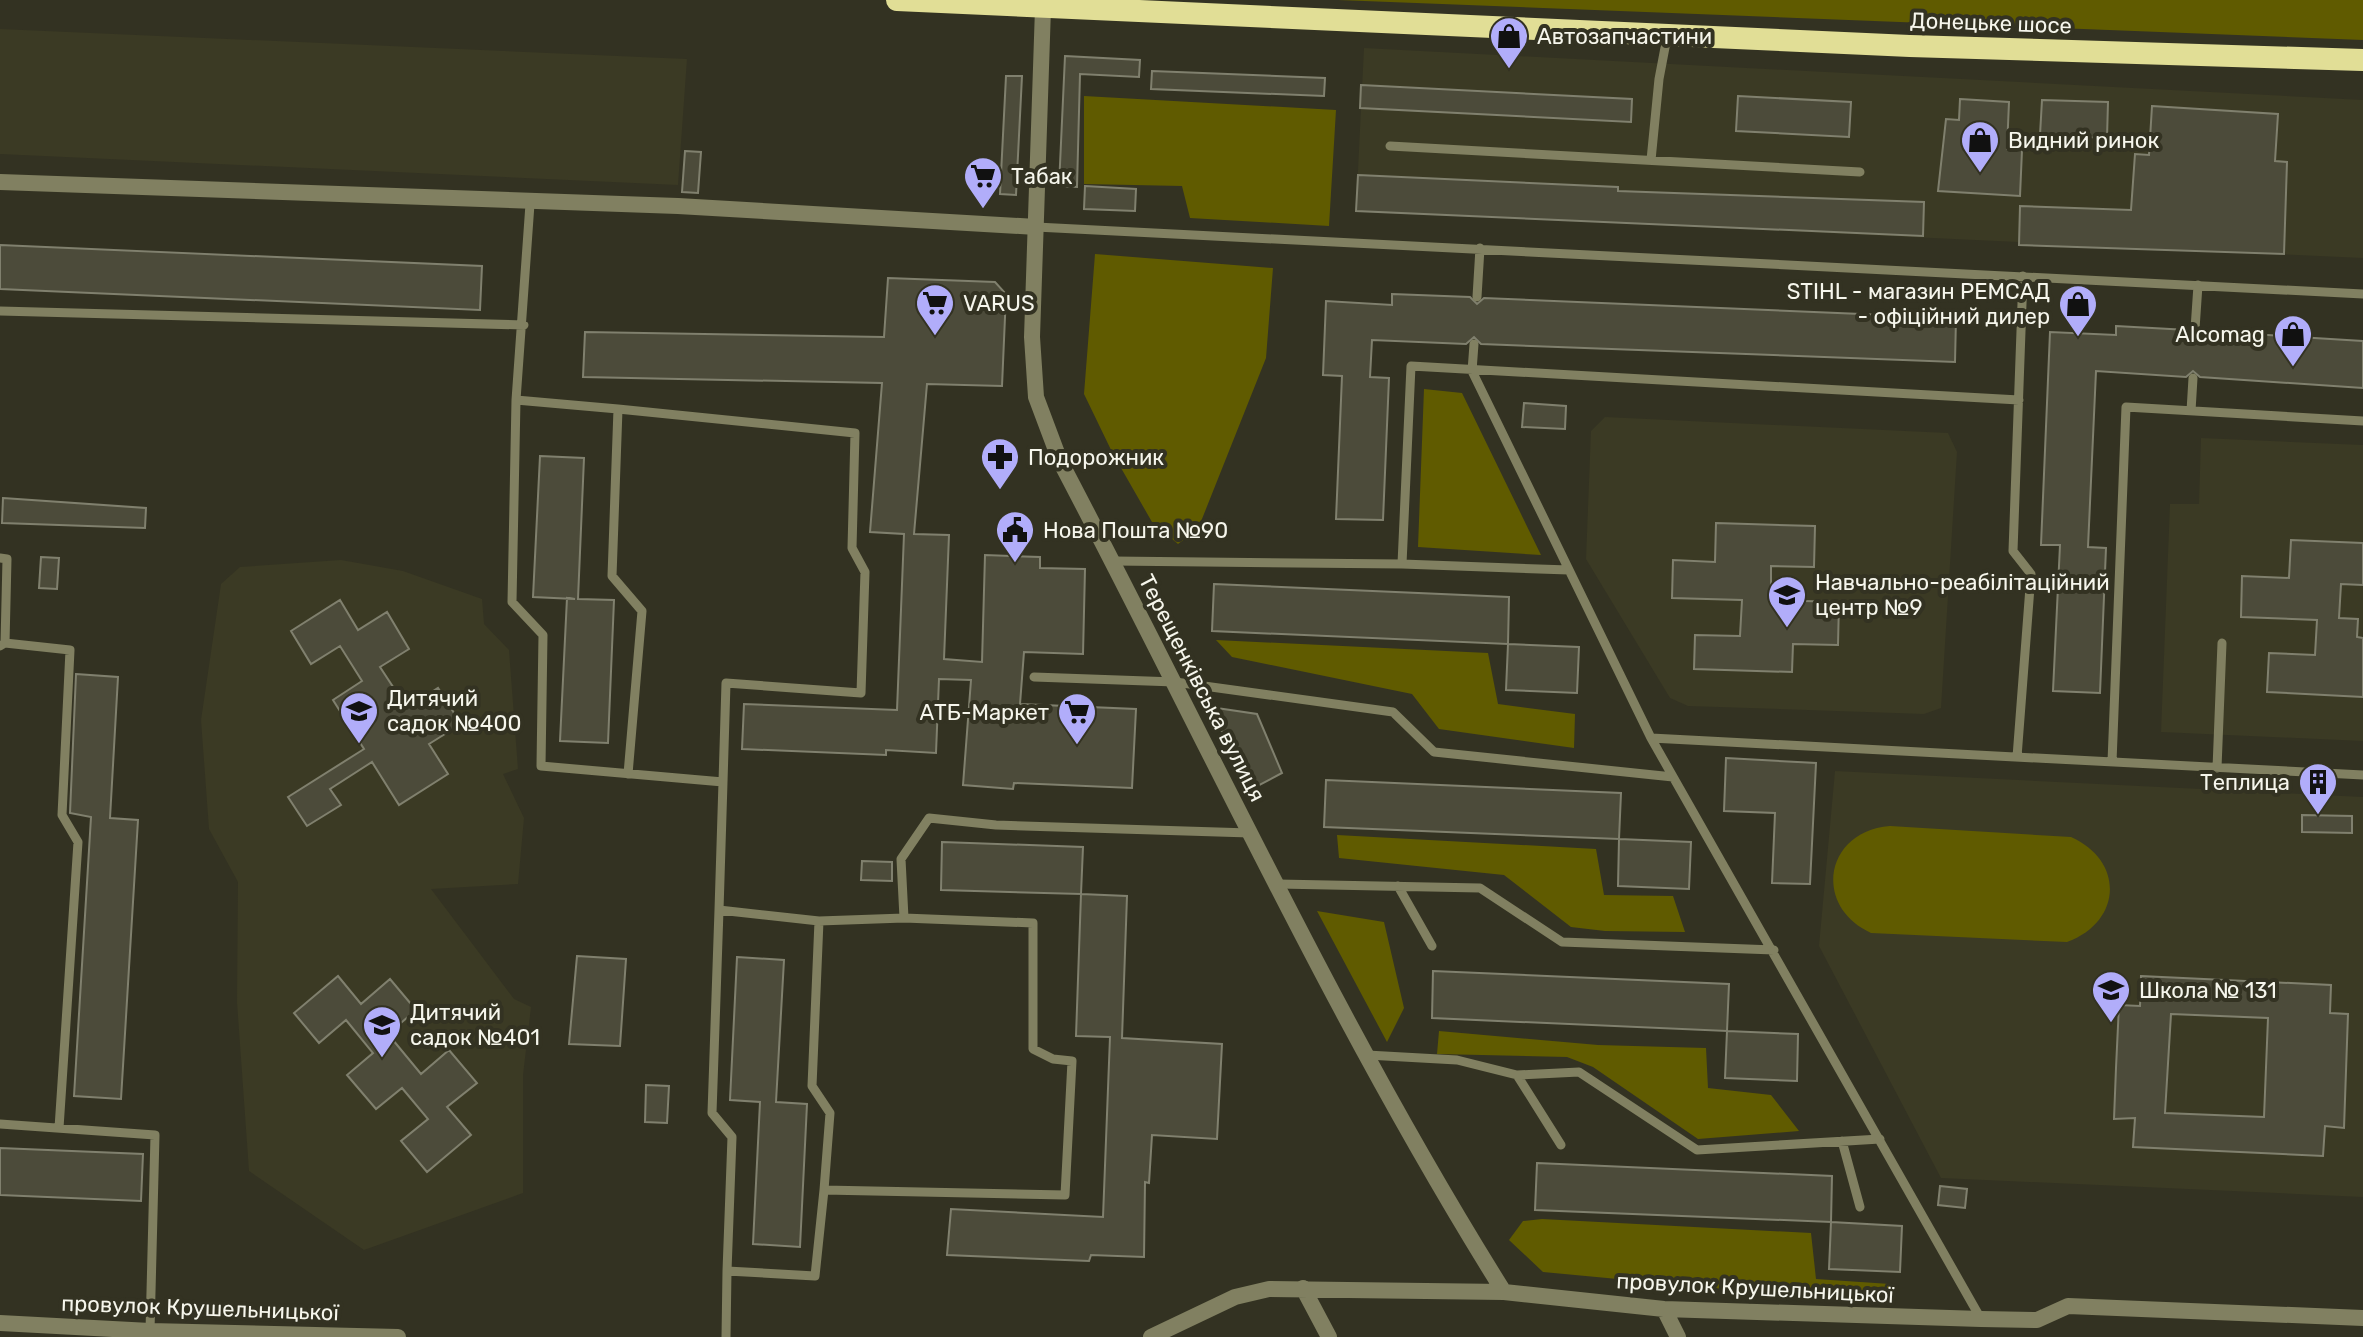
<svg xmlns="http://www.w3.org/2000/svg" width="2363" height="1337" font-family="Rubik,sans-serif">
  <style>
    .built { fill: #3b3a24 }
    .green { fill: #605b00 }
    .building { fill: #4c4b3a; stroke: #80806e; stroke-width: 2; fill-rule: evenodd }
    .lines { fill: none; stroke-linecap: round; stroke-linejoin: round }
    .service { stroke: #818061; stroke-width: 9 }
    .minor { stroke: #818061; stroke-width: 16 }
    .trunk { stroke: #e1de96; stroke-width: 22 }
    .labels { text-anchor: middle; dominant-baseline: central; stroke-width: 8; stroke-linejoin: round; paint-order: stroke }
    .street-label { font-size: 22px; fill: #f6f6ec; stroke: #333222 }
    .poi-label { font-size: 22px; fill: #f6f6ec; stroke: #333222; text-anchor: start }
  </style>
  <rect width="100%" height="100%" fill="#333222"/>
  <path class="built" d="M0 29 687 59 678 185 0 154Z
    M1364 48 2363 100V258L1356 211Z
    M1605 417 1948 433 1957 452 1941 708 1924 714 1688 706 1670 698 1586 559 1591 431Z
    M2201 438 2363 445V741L2161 732 2170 504H2199Z
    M341 560 403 571 482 599 484 624 509 650 518 769 503 774 524 818 518 884 431 889 514 999 531 1007 523 1075V1193L364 1250 249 1171 237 1002 238 882 209 829 201 720 221 584 240 567Z
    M1835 771 2363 797V1197L1941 1178 1819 946Z"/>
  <path class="green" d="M1338 0H2363V40Z
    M1084 96 1336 110 1329 226 1190 218 1182 186 1084 184Z
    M1095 254 1273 268 1266 358 1198 529 1178 544 1152 522 1113 454 1084 394Z
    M1424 389 1462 393 1541 555 1418 547Z
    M1216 640 1488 653 1498 704 1575 714 1574 748 1439 729 1412 694 1232 657Z
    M1890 826 2071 837C2125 861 2122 922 2067 942L1871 933C1812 906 1825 831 1890 826Z
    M1337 835 1596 849 1604 895 1673 896 1685 932 1605 931 1571 927 1504 875 1339 858Z
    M1317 911 1384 922 1404 1008 1387 1042Z
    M1439 1031 1598 1045 1706 1048 1708 1088 1771 1095 1799 1131 1698 1139 1593 1067 1567 1057 1437 1054Z
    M1542 1219 1811 1233 1816 1279 1890 1284 1892 1301 1810 1297 1543 1272 1509 1240 1523 1221Z"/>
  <path class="building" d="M1065 56 1140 60 1139 77 1080 74 1077 187 1059 186Z
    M1152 71 1325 78 1324 96 1151 89Z
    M1006 76H1022L1016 195 1000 194Z
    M1361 85 1632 99 1631 122 1360 108Z
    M1738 96 1851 102 1849 137 1736 131Z
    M1960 99 2009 102 2007 149 2022 150 2020 196 1938 191 1946 119 1959 120Z
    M2042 100 2108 102 2107 138 2040 135Z
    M2152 106 2278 114 2275 161 2287 162 2284 254 2019 245 2020 206 2131 210 2135 154 2149 155Z
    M685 151 701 152 698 193 682 192Z
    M1358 175 1618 187V191L1924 202 1923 236 1356 211Z
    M1085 186 1136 189 1135 211 1084 209Z
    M0 245 482 266 480 310 0 289Z
    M888 278 995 282 1006 294 1002 386 927 384 914 534 949 535 944 659 982 662 985 555 1040 557V568L1085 569 1083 654 1024 652 1020 704 1136 709 1132 788 1014 783 1013 789 963 785 971 680 939 679 936 753 886 750V755L742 749 744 704 897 710 904 534 870 532 882 383 583 377 585 332 884 337Z
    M1392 294 1470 297 1477 304 1484 298 1956 318 1955 362 1481 344 1474 337 1466 344 1372 340 1370 377 1389 378 1383 520 1336 519 1342 376 1323 375 1326 301 1392 305Z
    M2116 326 2188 330 2195 336 2202 331 2363 341V388L2200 377 2193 371 2186 377 2096 371 2088 547 2106 548 2100 693 2053 691 2060 545H2041L2050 332 2116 335Z
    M1524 403 1566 406 1565 429 1522 427Z
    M540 456 584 458 578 599 614 600 608 743 560 741 567 598 575 599 533 597Z
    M3 498 146 508 145 528 2 523Z
    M1716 523 1815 526 1814 567 1771 566V600L1839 602 1838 645 1793 644 1792 672 1694 669 1695 635 1740 636 1742 600 1672 598 1673 560 1715 562Z
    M2291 540 2363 543V585L2341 584 2339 618 2358 619 2357 637 2363 638V697L2267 692 2269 653 2315 655 2317 620 2241 617 2242 576 2289 578Z
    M41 557 59 558 57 589 39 588Z
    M1214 584 1509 597 1508 644 1212 631Z
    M340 600 358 630 387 612 409 649 380 667 407 708 438 688 461 724 429 744 448 774 399 805 372 762 330 789 341 805 307 826 288 797 364 749 333 700 362 681 340 646 311 664 291 631Z
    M1508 644 1579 647 1577 693 1506 690Z
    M76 674 118 677 110 818 138 820 121 1099 74 1096 91 817 70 813Z
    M1210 707 1257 714 1282 773 1250 790Z
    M1726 758 1816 763 1810 884 1772 883 1775 813 1724 811Z
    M1326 780 1621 793 1619 839 1324 827Z
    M2302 815 2352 816V833L2302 832Z
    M1619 839 1691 842 1689 889 1618 886Z
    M942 842 1083 847 1081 894 941 890Z
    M862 861 892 862V881L861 880Z
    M1081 894 1127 896 1122 1038 1222 1044 1217 1139 1152 1135 1149 1183 1145 1182 1144 1257 1091 1255 1089 1261 947 1255 951 1209 1103 1217 1110 1037 1076 1036Z
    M577 956 626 959 620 1046 569 1044Z
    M737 957 784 960 776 1102 807 1104 800 1247 753 1244 760 1102 730 1100Z
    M1433 971 1729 984 1727 1031 1432 1018Z
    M338 976 361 1004 390 979 416 1010 388 1034 421 1074 449 1050 477 1083 447 1107 471 1135 427 1172 401 1141 428 1119 402 1088 376 1109 347 1075 373 1053 346 1020 319 1043 294 1013Z
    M2141 976 2331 985 2330 1013 2348 1014 2344 1128 2325 1126 2323 1156 2133 1147 2135 1118 2114 1119 2116 1068 2119 1005 2140 1006ZM2171 1014 2268 1018 2264 1117 2165 1113Z
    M1727 1031 1798 1034 1797 1081 1725 1078Z
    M646 1085 669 1086 667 1123 645 1122Z
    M0 1148 143 1154 141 1201 0 1195Z
    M1537 1163 1832 1176 1831 1222 1535 1210Z
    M1940 1186 1967 1189 1965 1208 1938 1205Z
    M1831 1222 1902 1226 1900 1272 1829 1269Z"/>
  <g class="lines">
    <path class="service" d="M1390 146 1860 172
      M1651 160 1659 79 1667 37
      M530 204 516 400 618 409
      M1036 227 2363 294
      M1477 297 1480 248
      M0 311 524 325
      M2195 329 2198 285
      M1474 344 1472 371 1651 738 1981 1319
      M516 400 512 602 543 635 541 766 723 782 719 910
      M2191 411 2193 378
      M0 558 7 559 5 643
      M1113 561 1402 564 1569 570
      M1402 564 1411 366 2019 400
      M0 646 5 643 70 650 62 815 78 842 59 1128
      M1034 677 1175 682 1393 712 1434 752 1673 777
      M1651 738 2363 775
      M2017 757 2031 574 2013 551 2023 276
      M2112 762 2126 407 2363 421
      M2217 768 2222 643
      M628 774 642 611 612 576 618 409 855 433 852 548 865 572 861 693 726 683 723 782
      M1278 884 1480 888 1562 942 1774 950
      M1398 886 1432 946
      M904 918 819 921 812 1086 830 1113 824 1190 1065 1195 1072 1061 1053 1059 1033 1049V923L904 918 901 859 929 818 996 825 1250 833
      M1367 1055 1457 1060 1517 1075 1579 1072 1697 1150 1880 1139
      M1517 1075 1561 1145
      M0 1124 155 1135 150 1331
      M1842 1141 1860 1207
      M727 1271 732 1137 712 1113 719 910 819 921
      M726 1337 727 1271 815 1276 824 1190"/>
    <path class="minor" d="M1043 8 1032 337 1036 397 1060 461C1206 738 1337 1026 1504 1292
      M0 182 678 206 1036 227
      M1303 1288 1329 1337
      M1664 1309 1678 1337
      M0 1323 150 1331 398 1337
      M1151 1337 1235 1297 1269 1289 1504 1292 1664 1309 1981 1319 2037 1320 2068 1306 2363 1318"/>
    <path class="trunk" d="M897 0 1910 46 2363 60"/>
  </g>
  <defs>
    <symbol id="shop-pin" viewBox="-11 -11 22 30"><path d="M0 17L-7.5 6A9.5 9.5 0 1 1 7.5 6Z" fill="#b1adfa" stroke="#333222"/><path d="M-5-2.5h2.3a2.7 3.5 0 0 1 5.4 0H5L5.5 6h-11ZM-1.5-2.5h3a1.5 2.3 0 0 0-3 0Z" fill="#111"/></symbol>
    <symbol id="supermarket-pin" viewBox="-11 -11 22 30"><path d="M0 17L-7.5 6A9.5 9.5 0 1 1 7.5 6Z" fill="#b1adfa" stroke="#333222"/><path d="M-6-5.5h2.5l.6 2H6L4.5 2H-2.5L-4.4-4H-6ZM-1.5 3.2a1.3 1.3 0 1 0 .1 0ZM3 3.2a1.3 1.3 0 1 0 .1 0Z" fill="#111"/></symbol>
    <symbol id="pharmacy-pin" viewBox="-11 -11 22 30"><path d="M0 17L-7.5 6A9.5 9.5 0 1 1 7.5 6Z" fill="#b1adfa" stroke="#333222"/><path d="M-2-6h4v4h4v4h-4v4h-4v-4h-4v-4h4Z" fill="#111"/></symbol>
    <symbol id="civic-pin" viewBox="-11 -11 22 30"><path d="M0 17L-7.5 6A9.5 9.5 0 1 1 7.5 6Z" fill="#b1adfa" stroke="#333222"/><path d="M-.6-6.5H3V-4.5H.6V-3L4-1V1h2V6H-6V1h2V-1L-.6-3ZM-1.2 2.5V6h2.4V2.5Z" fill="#111"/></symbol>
    <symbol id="school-pin" viewBox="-11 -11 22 30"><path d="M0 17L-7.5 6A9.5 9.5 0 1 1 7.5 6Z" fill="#b1adfa" stroke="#333222"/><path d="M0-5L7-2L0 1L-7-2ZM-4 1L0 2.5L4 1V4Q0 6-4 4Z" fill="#111"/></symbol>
    <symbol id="building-pin" viewBox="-11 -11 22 30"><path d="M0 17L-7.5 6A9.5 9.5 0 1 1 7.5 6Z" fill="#b1adfa" stroke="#333222"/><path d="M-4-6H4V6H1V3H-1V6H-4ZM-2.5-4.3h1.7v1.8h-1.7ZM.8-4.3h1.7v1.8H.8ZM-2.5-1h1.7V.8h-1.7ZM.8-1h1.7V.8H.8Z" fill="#111"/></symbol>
  </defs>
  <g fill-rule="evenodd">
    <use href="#shop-pin" x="1487" y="14" width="44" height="60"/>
    <use href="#shop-pin" x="1958" y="118" width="44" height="60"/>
    <use href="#supermarket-pin" x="961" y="154" width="44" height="60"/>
    <use href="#supermarket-pin" x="913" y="281" width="44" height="60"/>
    <use href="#shop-pin" x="2056" y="282" width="44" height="60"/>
    <use href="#shop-pin" x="2271" y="312" width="44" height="60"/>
    <use href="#pharmacy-pin" x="978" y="435" width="44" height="60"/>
    <use href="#civic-pin" x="993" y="508" width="44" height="60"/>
    <use href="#school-pin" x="1765" y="573" width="44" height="60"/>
    <use href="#school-pin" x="337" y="689" width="44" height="60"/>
    <use href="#supermarket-pin" x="1055" y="690" width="44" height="60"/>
    <use href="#building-pin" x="2296" y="760" width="44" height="60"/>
    <use href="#school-pin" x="2089" y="968" width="44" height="60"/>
    <use href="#school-pin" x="360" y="1003" width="44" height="60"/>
  </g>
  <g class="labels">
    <g class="street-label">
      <text transform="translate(1991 23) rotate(2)">Донецьке шосе</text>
      <text transform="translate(1202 688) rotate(63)">Терещенківська вулиця</text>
      <text transform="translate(1755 1288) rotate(3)">провулок Крушельницької</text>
      <text transform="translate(200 1308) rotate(2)">провулок Крушельницької</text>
    </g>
    <g class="poi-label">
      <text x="1537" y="36">Автозапчастини</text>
      <text x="2008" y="140">Видний ринок</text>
      <text x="1011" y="176">Табак</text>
      <text x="2050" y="291" text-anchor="end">STIHL - магазин РЕМСАД<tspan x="2050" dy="25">- офіційний дилер</tspan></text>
      <text x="963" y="303">VARUS</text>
      <text x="2265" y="334" text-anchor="end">Alcomag</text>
      <text x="1028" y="457">Подорожник</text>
      <text x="1043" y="530">Нова Пошта №90</text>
      <text x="1815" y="582">Навчально-реабілітаційний<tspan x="1815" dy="25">центр №9</tspan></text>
      <text x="387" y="698">Дитячий<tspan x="387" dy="25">садок №400</tspan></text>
      <text x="1049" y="712" text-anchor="end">АТБ-Маркет</text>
      <text x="2290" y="782" text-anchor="end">Теплица</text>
      <text x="2139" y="990">Школа № 131</text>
      <text x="410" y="1012">Дитячий<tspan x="410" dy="25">садок №401</tspan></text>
    </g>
  </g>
</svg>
